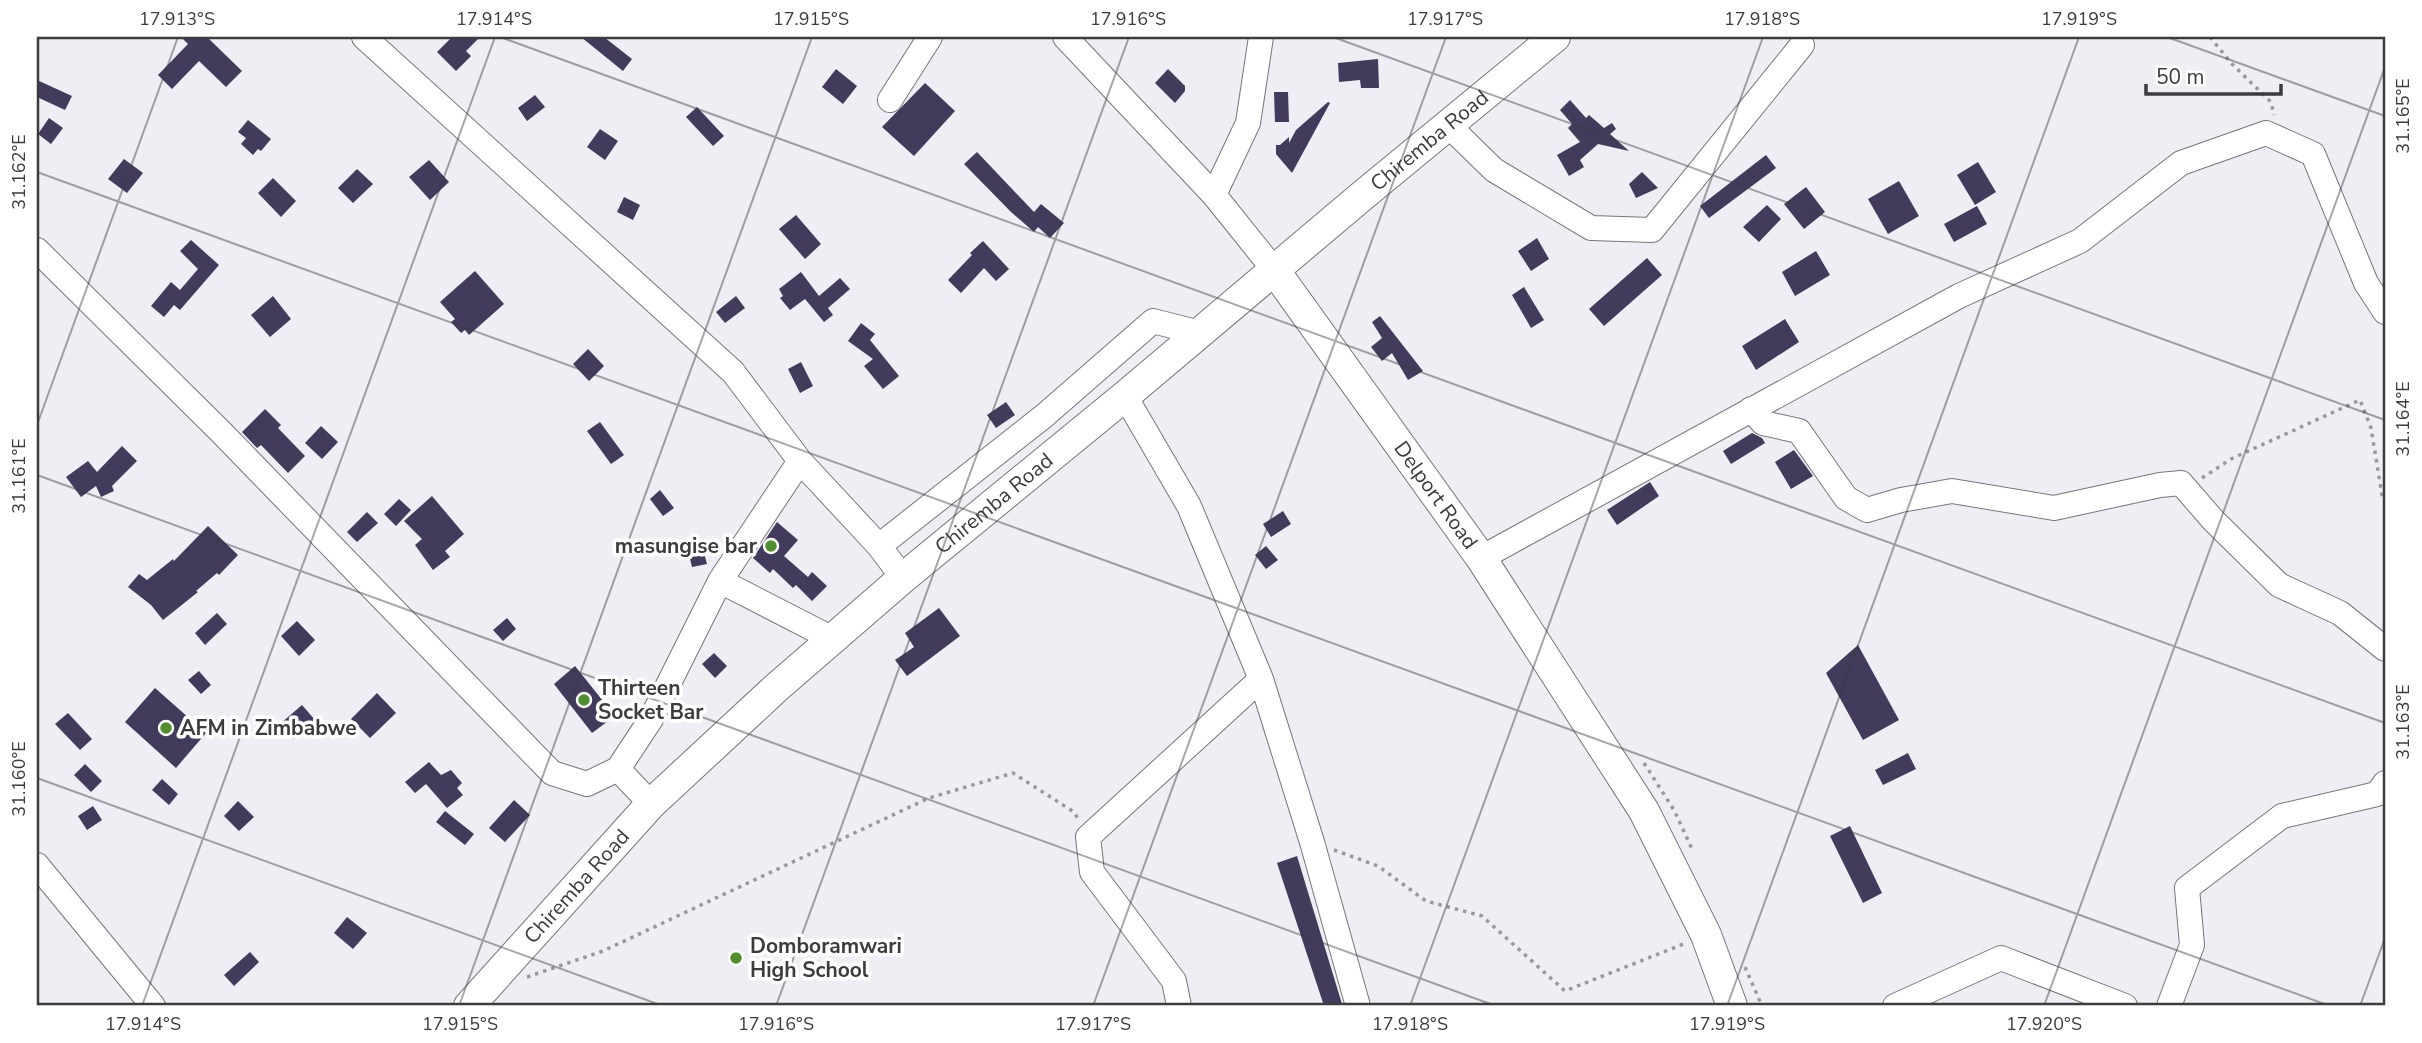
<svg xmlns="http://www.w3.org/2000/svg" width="2422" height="1043" font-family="'Nunito Sans',sans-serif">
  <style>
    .building { fill: #423b5c }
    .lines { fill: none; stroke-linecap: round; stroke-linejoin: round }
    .minor-casing { stroke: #77767c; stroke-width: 26 }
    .major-casing { stroke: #77767c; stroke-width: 32 }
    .path { stroke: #99999d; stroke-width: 3.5; stroke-dasharray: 3.5 5; stroke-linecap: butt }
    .minor { stroke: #fff; stroke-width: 24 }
    .major { stroke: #fff; stroke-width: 30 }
    .ticks { fill: none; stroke: #3c3c3e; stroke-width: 2; stroke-opacity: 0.45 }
    .poi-dot { fill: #508f2f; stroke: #fff; stroke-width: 2.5 }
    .labels { text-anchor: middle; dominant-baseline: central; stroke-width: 7; stroke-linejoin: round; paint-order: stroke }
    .street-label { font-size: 21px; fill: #3c3c3e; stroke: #fff }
    .poi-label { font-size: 21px; font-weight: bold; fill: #3c3c3e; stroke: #fff; text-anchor: start }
    .neatline { fill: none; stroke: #3c3c3e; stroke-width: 2.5 }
    .ticks-label { font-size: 18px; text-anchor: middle; fill: #3c3c3e }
  </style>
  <rect width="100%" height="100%" fill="#efeef4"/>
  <path class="building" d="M181 37H207L242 71 226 87 199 61 172 89 158 75 188 44Z
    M452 37H480L466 51 471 56 456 71 437 52Z
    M581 37H604L632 59 623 71Z
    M1378 59 1379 88H1361L1360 80 1339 82 1338 63Z
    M836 69 857 86 843 104 822 87Z
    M1168 69 1185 86V91L1175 103 1155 83Z
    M37 80 72 96 65 110 37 97Z
    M925 83 955 111 914 156 882 127Z
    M1274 92H1288L1289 122H1275Z
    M535 95 545 107 527 121 518 108Z
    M1570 100 1586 118 1589 115 1604 128 1612 123 1616 129 1610 134 1629 151 1598 144 1580 160 1584 167 1569 176 1557 155 1580 142 1568 128 1572 124 1560 110Z
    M1328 102 1330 103 1292 173 1276 154V145H1280L1289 137V143L1296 130Z
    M697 107 724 136 713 146 686 117Z
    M49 118 63 128 51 144 38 134Z
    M248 120 271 139 261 151 258 149 253 155 241 144 246 138 238 132Z
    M600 129 618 141 605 160 587 147Z
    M977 152 1034 212 1041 204 1064 223 1050 238 1038 227 1034 232 1011 212 964 164Z
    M1766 155 1776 168 1709 218 1700 206Z
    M124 159 143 173 127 193 108 179Z
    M429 160 449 182 430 200 409 177Z
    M1978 162 1996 192 1975 205 1957 175Z
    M357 169 373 184 353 203 338 188Z
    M1642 172 1658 188 1636 198 1629 184Z
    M273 178 296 201 281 217 258 193Z
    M1899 181 1919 216 1888 234 1868 199Z
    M1806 187 1825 212 1804 229 1784 204Z
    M624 197 640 205 633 220 617 212Z
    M1767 205 1781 219 1759 242 1743 227Z
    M1977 206 1987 224 1954 242 1944 224Z
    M796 215 821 244 805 259 779 229Z
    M1537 238 1549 259 1531 271 1518 251Z
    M191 240 219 265 180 310 174 305 164 317 151 306 171 282 180 290 198 269 180 251Z
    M983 241 1009 269 996 281 984 268 961 293 948 280 972 255 970 253Z
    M1816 251 1830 275 1795 296 1782 272Z
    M1647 258 1662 275 1604 326 1589 309Z
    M475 271 504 304 469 335 465 330 461 333 451 322 455 319 440 302Z
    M801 272 819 296 840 278 850 289 828 308 833 315 824 322 805 299 790 310 780 298 783 296 779 289Z
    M1524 287 1544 320 1531 328 1512 295Z
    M273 296 291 319 270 337 251 315Z
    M736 296 745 308 725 323 716 312Z
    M1380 316 1423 371 1408 380 1392 353 1382 361 1371 347 1382 338 1372 322Z
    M1785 319 1799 342 1756 370 1742 346Z
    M861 323 875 334 870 340 899 376 883 389 864 366 873 359 848 341Z
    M588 349 604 366 589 381 573 364Z
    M801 362 813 386 800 393 788 369Z
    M1006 402 1015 415 996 428 987 415Z
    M265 409 281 425 278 428 305 456 288 473 261 445 257 448 242 432Z
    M600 422 624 455 611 464 587 431Z
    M321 426 338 442 322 459 305 443Z
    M1752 433 1762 438 1765 443 1731 464 1723 451Z
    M122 446 137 461 112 486 114 491 101 497 96 486 81 497 66 477 88 461 97 472Z
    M1794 450 1813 476 1791 489 1775 462Z
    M1650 482 1659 496 1617 525 1607 510Z
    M660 490 674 508 663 516 650 499Z
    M432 496 464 534 445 551 450 557 433 570 415 545 422 539 404 521Z
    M399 499 411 510 396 526 384 514Z
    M1283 511 1291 524 1271 537 1263 524Z
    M367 512 378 523 357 542 347 532Z
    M777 522 798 540 784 556 808 577 812 572 827 586 812 601 796 585 793 588 773 569 770 573 753 558Z
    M208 526 238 555 219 575 217 573 196 591 198 592 163 620 151 605 128 587 139 574 147 580 173 559 174 561Z
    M701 542 707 564 692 567 687 546Z
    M1266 546 1278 560 1266 569 1255 555Z
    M939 608 960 636 907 676 895 660 914 647 905 633Z
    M217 613 227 624 205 645 195 633Z
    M507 618 516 629 503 641 493 630Z
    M297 621 315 640 299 656 281 636Z
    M1858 645 1899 720 1863 740 1826 673Z
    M714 653 727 666 715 678 702 664Z
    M575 666 615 716 592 733 554 684Z
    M199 671 211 685 201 694 188 680Z
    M155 688 206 733 176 768 125 722Z
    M377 693 396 713 370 738 351 719Z
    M302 705 315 720 293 739 280 724Z
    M68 713 92 739 80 750 55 724Z
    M1908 753 1916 769 1883 785 1875 770Z
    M429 762 441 775 451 770 462 783 457 788 463 795 447 808 426 784 415 793 405 782Z
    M85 764 102 781 91 792 74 775Z
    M162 779 178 794 169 805 152 790Z
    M514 800 530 815 505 842 489 828Z
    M238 801 254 817 239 831 224 816Z
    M93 806 102 820 87 830 78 816Z
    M445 811 474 834 465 845 436 822Z
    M1850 826 1882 893 1863 903 1830 836Z
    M1297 856 1342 1004 1334 1006H1324L1277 863Z
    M347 917 367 933 353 949 334 933Z
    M250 952 259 962 234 986 224 975Z"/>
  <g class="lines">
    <defs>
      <path id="minor" d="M364 37 733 372 800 461 879 546 903 578
        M1065 37 1214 195 1275 271
        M890 100 930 37
        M1448 125 1494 170 1591 228 1652 230 1802 45
        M1214 195 1248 123 1261 37
        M37 250 221 432 552 773 587 784 618 769 651 804
        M1125 396 1189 506 1261 679 1088 837 1092 872 1174 981 1179 1006
        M1751 409 1763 423 1799 431 1846 498 1867 510 1901 500 1952 491 2054 508 2160 485 2181 483 2213 520 2279 585 2340 613 2385 649
        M879 546 1044 416 1153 321 1200 333
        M1481 558 1959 296 2080 241 2181 163 2266 133 2313 154 2366 283 2385 312
        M720 581 831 638
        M1261 679 1312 842 1358 1006
        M618 769 651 719 720 581 800 461
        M37 865 153 1006
        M1895 1006 2001 958 2125 1006
        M2169 1006 2192 945 2187 888 2282 816 2377 794 2385 783"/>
      <g id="major">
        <path id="s1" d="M1275 271 1481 558 1644 811 1706 935 1732 1006"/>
        <path id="s2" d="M469 1006 651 804 776 688 903 578 1125 396 1362 196 1555 37"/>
      </g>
    </defs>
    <use href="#minor" class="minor-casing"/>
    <use href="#major" class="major-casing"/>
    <path class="path" d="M2210 37 2232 64 2271 102 2274 115
      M2202 478 2231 459 2360 400 2371 428 2382 495 2385 501
      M1644 763 1674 810 1693 851
      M1334 850 1378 866 1426 901 1482 916 1565 991 1686 943
      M1745 967 1762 1006
      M527 977 603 951 929 798 1013 773 1074 812 1078 819"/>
    <use href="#minor" class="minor"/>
    <use href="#major" class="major"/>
  </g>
  <path class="ticks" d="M500 37 2385 723M1333 37 2385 420M2167 37 2385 116M37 172 2330 1006M37 425 178 37M37 475 1496 1006M37 778 663 1006M142 1006 495 37M459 1006 812 37M776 1006 1129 37M1093 1006 1446 37M1410 1006 1763 37M1727 1006 2079 37M2044 1006 2385 67M2360 1006 2385 938"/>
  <g class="poi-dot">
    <circle cx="771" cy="546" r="7"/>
    <circle cx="584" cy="700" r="7"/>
    <circle cx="166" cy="728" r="7"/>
    <circle cx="736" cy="958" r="7"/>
  </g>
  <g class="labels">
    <g class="street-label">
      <text stroke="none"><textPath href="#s2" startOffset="1295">Chiremba Road</textPath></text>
      <text stroke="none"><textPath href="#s1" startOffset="276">Delport Road</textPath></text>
      <text stroke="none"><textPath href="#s2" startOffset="728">Chiremba Road</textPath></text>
      <text stroke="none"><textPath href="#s2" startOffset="161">Chiremba Road</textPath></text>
    </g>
    <g class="poi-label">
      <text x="757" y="546" text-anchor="end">masungise bar</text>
      <text x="598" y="688">Thirteen<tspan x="598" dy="24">Socket Bar</tspan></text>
      <text x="180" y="728">AFM in Zimbabwe</text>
      <text x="750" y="946">Domboramwari<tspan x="750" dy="24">High School</tspan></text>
    </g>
  </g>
  <rect width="2422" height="1043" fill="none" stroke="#ffffff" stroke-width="77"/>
  <path d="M2146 84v10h135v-10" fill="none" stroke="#3c3c3e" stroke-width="3.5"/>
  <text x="2156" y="84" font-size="21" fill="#3c3c3e" stroke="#ffffff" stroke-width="5" paint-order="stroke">50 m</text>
  <rect x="38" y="38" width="2346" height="966" class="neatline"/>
  <g class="ticks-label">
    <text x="177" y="25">17.913°S</text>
    <text x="494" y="25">17.914°S</text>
    <text x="811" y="25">17.915°S</text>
    <text x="1128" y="25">17.916°S</text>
    <text x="1445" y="25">17.917°S</text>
    <text x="1762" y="25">17.918°S</text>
    <text x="2079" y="25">17.919°S</text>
    <text transform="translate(2403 116) rotate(-90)" y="6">31.165°E</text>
    <text transform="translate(19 172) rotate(-90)" y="6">31.162°E</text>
    <text transform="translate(2403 419) rotate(-90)" y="6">31.164°E</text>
    <text transform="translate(19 476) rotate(-90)" y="6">31.161°E</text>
    <text transform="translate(2403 722) rotate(-90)" y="6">31.163°E</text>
    <text transform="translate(19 779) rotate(-90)" y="6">31.160°E</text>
    <text x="143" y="1030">17.914°S</text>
    <text x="460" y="1030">17.915°S</text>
    <text x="776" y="1030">17.916°S</text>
    <text x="1093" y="1030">17.917°S</text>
    <text x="1410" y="1030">17.918°S</text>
    <text x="1727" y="1030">17.919°S</text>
    <text x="2044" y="1030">17.920°S</text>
  </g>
</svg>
